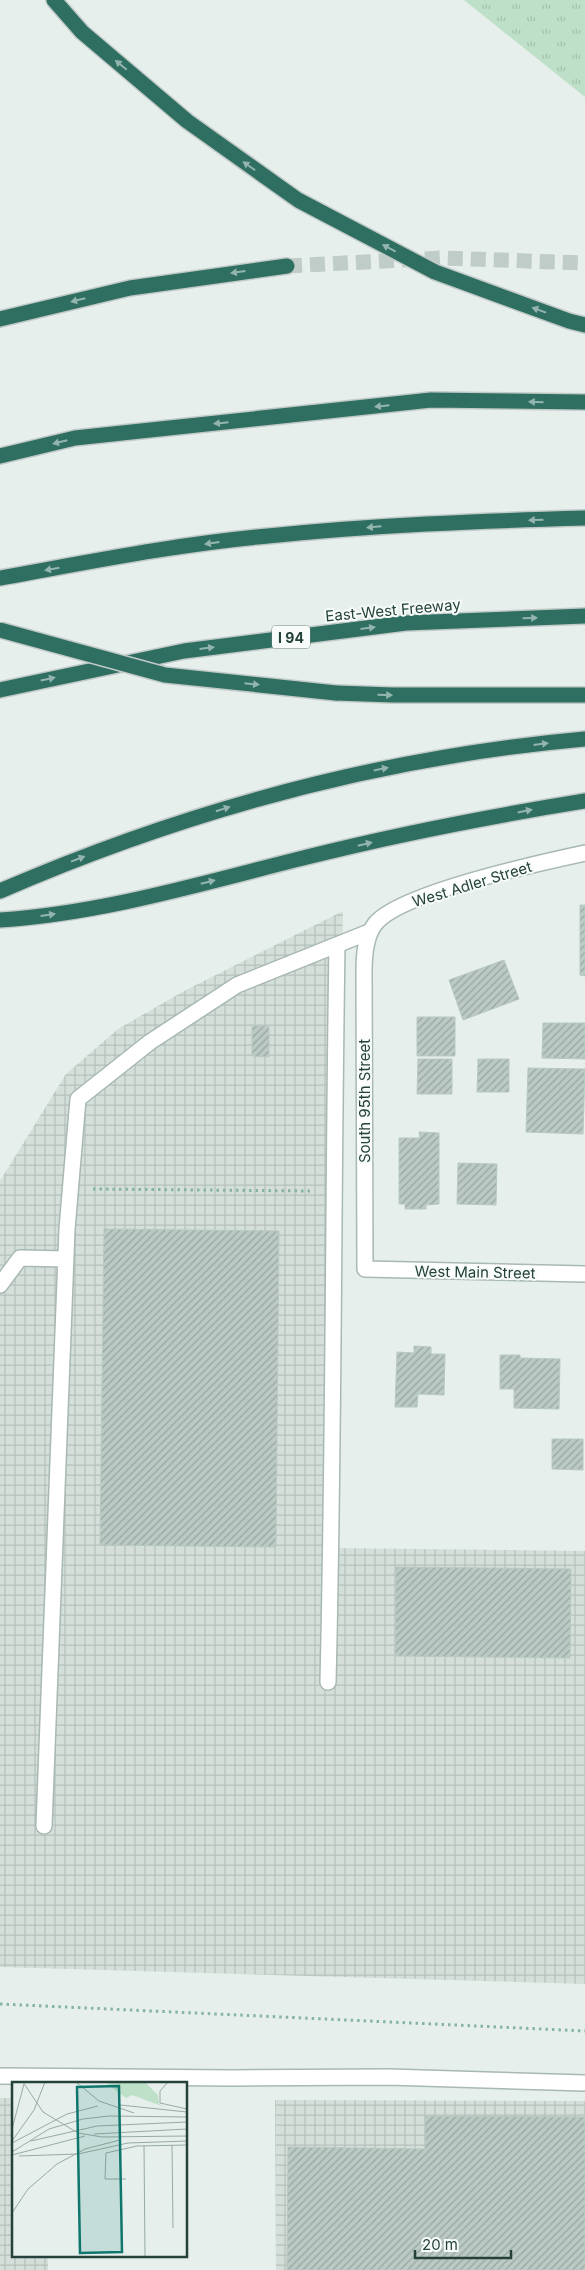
<svg xmlns="http://www.w3.org/2000/svg" width="585" height="2270" font-family="Inter,sans-serif">
  <style>
    .industrial { fill: url(#industrial-grid) }
    .grass { fill: url(#grass-tufts) }
    .building { fill: url(#building-hatch); stroke: #b8c9c2 }
    .lines { fill: none; stroke-linecap: round; stroke-linejoin: round }
    .motorway-tunnel { stroke: #bfccc8; stroke-width: 15; stroke-dasharray: 15 8; stroke-linecap: butt }
    .service-casing { stroke: #a8b8b2; stroke-width: 18 }
    .minor-casing { stroke: #a8b8b2; stroke-width: 18 }
    .motorway-casing { stroke: #c2cac8; stroke-width: 18 }
    .path { stroke: #86b3a5; stroke-width: 3; stroke-dasharray: 2.5 4; stroke-linecap: butt }
    .service { stroke: #fff; stroke-width: 15 }
    .minor { stroke: #fff; stroke-width: 15 }
    .motorway { stroke: #2f6f62; stroke-width: 15 }
    .motorway-bridge-casing { stroke: #c2cac8; stroke-width: 18; stroke-linecap: butt }
    .motorway-bridge { stroke: #2f6f62; stroke-width: 15 }
    .oneway { fill: #93b5ae }
    .labels { text-anchor: middle; dominant-baseline: central; stroke-width: 4; stroke-linejoin: round; paint-order: stroke }
    .shield { fill: #f7fbf9; stroke: #637a73; stroke-width: 1 }
    .shield-label { font-size: 14px; font-weight: bold; fill: #24423a }
    .street-label { font-size: 15px; fill: #24423a; stroke: #f7fbf9 }
    .inset-road { fill: none; stroke: #98aaa4; stroke-width: 1 }
    .view { fill: #0f766e; fill-opacity: 0.15; stroke: #0f766e; stroke-width: 2.5 }
    .inset-edge { fill: none; stroke: #24423a; stroke-width: 2.5 }
  </style>
  <defs>
    <pattern id="industrial-grid" width="8" height="8" patternUnits="userSpaceOnUse" patternTransform="scale(1.25)"><rect width="8" height="8" fill="#d4dfda"/><path d="M0 4h8M4 0v8" fill="none" stroke="#b6c1bc"/></pattern>
    <pattern id="grass-tufts" width="24" height="20" patternUnits="userSpaceOnUse" patternTransform="scale(1.25)"><rect width="24" height="20" fill="#bfe0c8"/><path d="M3 7l-1-3M5 7V3M7 7l1-3M15 17l-1-3M17 17v-4M19 17l1-3" fill="none" stroke="#a4c1ad"/></pattern>
    <pattern id="building-hatch" width="6" height="6" patternUnits="userSpaceOnUse" patternTransform="scale(1.25)"><rect width="6" height="6" fill="#bbcac4"/><path d="M-1 1l2-2M0 6l6-6M5 7l2-2" fill="none" stroke="#98a6a0"/></pattern>
  </defs>
  <rect width="100%" height="100%" fill="#e6efeb"/>
  <path class="industrial" d="M343 911 331 1548 585 1551V1984L0 1967V1181L66 1074 118 1029 184 991Z
    M0 2098H14V2256H48V2270H0Z
    M275 2100 585 2101V2270H276Z"/>
  <path class="grass" d="M464 0H585V97Z"/>
  <path class="building" d="M580 905H585V976L580 975Z
    M504 960 519 999 463 1020 449 980Z
    M417 1017H455V1056H417Z
    M543 1023H585V1059L542 1058Z
    M252 1026H269V1057L252 1056Z
    M418 1059H452V1094H417Z
    M478 1059H509V1092H477Z
    M528 1068 585 1069 583 1134 526 1132Z
    M419 1132 439 1133V1204L426 1205V1209H405V1204H399V1138H420Z
    M458 1163 497 1164 496 1205 457 1204Z
    M104 1229 279 1231 276 1547 100 1545Z
    M414 1346 431 1347V1354H445L444 1395 418 1394 417 1407H395L397 1352 414 1353Z
    M500 1355H520V1358L560 1359 559 1409 514 1408V1389H500Z
    M552 1439H583V1470L552 1469Z
    M396 1567 571 1569 570 1658 395 1656Z
    M425 2116 585 2117V2270H287L288 2147 425 2149Z"/>
  <g class="lines">
    <path class="motorway-tunnel" d="M287 266 442 258 585 263"/>
    <defs>
      <path id="service" d="M0 1285 20 1258 66 1259
        M328 1682C334 1437 333 1191 337 946
        M44 1826 67 1229 78 1099 150 1042 237 985 369 932
        M0 2076 233 2078 389 2077 585 2083"/>
      <path id="minor" d="M585 853C543 862 399 893 375 924 365 937 364 956 364 972L365 1269 585 1274"/>
      <path id="motorway" d="M54 0 82 32 187 121 298 200 435 272 569 321 585 325
        M0 319 130 288 287 266
        M0 456 75 438 431 400 585 402
        M0 578C89 562 178 544 268 536 374 525 479 521 585 518
        M0 690 184 651 406 623 585 616
        M336 693 393 695H585
        M0 891C187 810 382 757 585 739
        M0 920C105 913 206 882 307 857 399 834 492 816 585 801"/>
    </defs>
    <use href="#service" class="service-casing"/>
    <use href="#minor" class="minor-casing"/>
    <use href="#motorway" class="motorway-casing"/>
    <path class="path" d="M93 1189 312 1191
      M0 2004 585 2031"/>
    <use href="#service" class="service"/>
    <use href="#minor" class="minor"/>
    <use href="#motorway" class="motorway"/>
    <defs>
      <path id="motorway-bridge" d="M0 630 165 675 336 693"/>
    </defs>
    <use href="#motorway-bridge" class="motorway-bridge-casing"/>
    <use href="#motorway-bridge" class="motorway-bridge"/>
  </g>
  <defs><path id="oneway-solid" d="M-6-.8H1V-3.2L6.5 0L1 3.2V.8H-6Z" transform="scale(1.25)"/></defs>
  <g class="oneway">
    <use href="#oneway-solid" transform="translate(121 65) rotate(-140)"/>
    <use href="#oneway-solid" transform="translate(249 166) rotate(-145)"/>
    <use href="#oneway-solid" transform="translate(389 248) rotate(-152)"/>
    <use href="#oneway-solid" transform="translate(238 272) rotate(172)"/>
    <use href="#oneway-solid" transform="translate(78 300) rotate(166)"/>
    <use href="#oneway-solid" transform="translate(539 310) rotate(-160)"/>
    <use href="#oneway-solid" transform="translate(536 402) rotate(-179)"/>
    <use href="#oneway-solid" transform="translate(382 406) rotate(174)"/>
    <use href="#oneway-solid" transform="translate(221 423) rotate(174)"/>
    <use href="#oneway-solid" transform="translate(60 442) rotate(166)"/>
    <use href="#oneway-solid" transform="translate(536 520) rotate(178)"/>
    <use href="#oneway-solid" transform="translate(374 527) rotate(175)"/>
    <use href="#oneway-solid" transform="translate(212 543) rotate(172)"/>
    <use href="#oneway-solid" transform="translate(52 569) rotate(170)"/>
    <use href="#oneway-solid" transform="translate(530 618) rotate(-2)"/>
    <use href="#oneway-solid" transform="translate(368 628) rotate(-7)"/>
    <use href="#oneway-solid" transform="translate(207 648) rotate(-7)"/>
    <use href="#oneway-solid" transform="translate(48 679) rotate(-12)"/>
    <use href="#oneway-solid" transform="translate(252 684) rotate(6)"/>
    <use href="#oneway-solid" transform="translate(385 695) rotate(2)"/>
    <use href="#oneway-solid" transform="translate(541 744) rotate(-7)"/>
    <use href="#oneway-solid" transform="translate(381 769) rotate(-11)"/>
    <use href="#oneway-solid" transform="translate(223 809) rotate(-18)"/>
    <use href="#oneway-solid" transform="translate(525 811) rotate(-11)"/>
    <use href="#oneway-solid" transform="translate(365 844) rotate(-13)"/>
    <use href="#oneway-solid" transform="translate(78 859) rotate(-21)"/>
    <use href="#oneway-solid" transform="translate(208 882) rotate(-14)"/>
    <use href="#oneway-solid" transform="translate(48 915) rotate(-8)"/>
  </g>
  <g class="labels">
    <rect class="shield" x="272" y="625.5" width="38" height="23" rx="4"/>
    <g class="shield-label">
      <text x="291" y="637">I 94</text>
    </g>
    <g class="street-label">
      <text transform="translate(393 610) rotate(-5)">East-West Freeway</text>
      <text transform="translate(472 884) rotate(-17)">West Adler Street</text>
      <text transform="translate(364 1101) rotate(-90)">South 95th Street</text>
      <text transform="translate(475 1272) rotate(1)">West Main Street</text>
    </g>
  </g>
  <g transform="translate(12 2082)">
    <rect width="175" height="175" fill="#e6efeb"/>
    <path d="M93 0H133L146 13 147 22 155 26 120 13 114 16Z" fill="#bfe0c8"/>
    <path class="inset-road" d="M11 0 31 30 66 51 90 55 175 54M64 0 87 19 122 31M156 0 148 9V21L175 27M108 23 175 30M0 47 12 2M82 52 175 47M0 59 22 28 33 0M19 59 85 44 175 40M0 61 55 32 86 24M132 63 133 175M160 63 161 146M0 70 37 47 71 37 97 34 175 35M0 73 73 54M7 74 66 72 116 61 175 59M114 97H93L94 71 125 64 175 63M0 131 16 107 45 82 73 67 108 58"/>
    <path class="view" d="M107 4 110 170 68 171 65 5Z"/>
    <rect width="175" height="175" class="inset-edge"/>
  </g>
  <path d="M415 2250v8h96v-8" fill="none" stroke="#24423a" stroke-width="2.5"/>
  <text x="422" y="2250" font-size="15" fill="#24423a" stroke="#f7fbf9" stroke-width="4" paint-order="stroke">20 m</text>
</svg>
